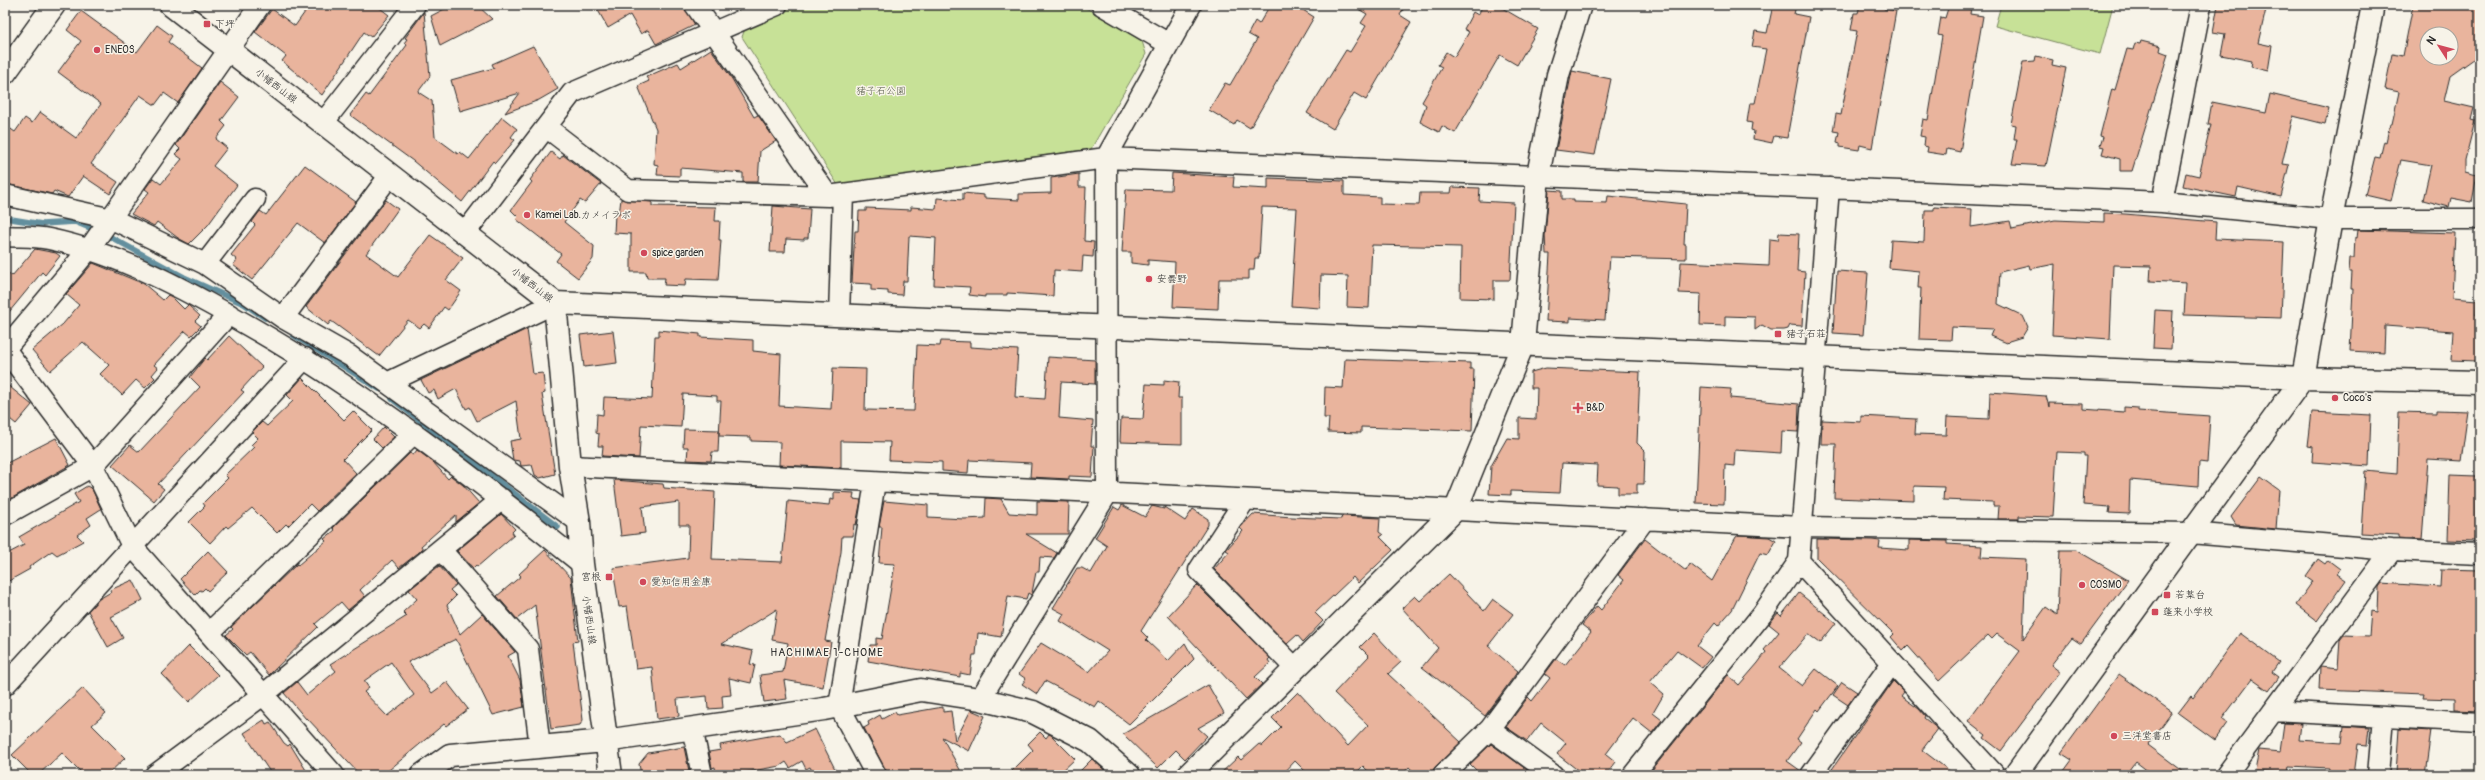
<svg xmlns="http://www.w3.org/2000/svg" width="2485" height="780" font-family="Pangolin,'Klee One',sans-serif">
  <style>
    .green { fill: #c7e197; stroke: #798661 }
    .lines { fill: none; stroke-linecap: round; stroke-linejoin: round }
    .stream { stroke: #638f9e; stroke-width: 5.5 }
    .building { fill: #e9b49d; stroke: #2b2b2b; fill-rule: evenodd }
    .minor-casing { stroke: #2b2b2b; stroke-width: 23 }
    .tertiary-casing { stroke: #2b2b2b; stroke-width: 25 }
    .minor { stroke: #f7f3e8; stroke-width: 20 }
    .tertiary { stroke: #f7f3e8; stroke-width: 22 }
    .poi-dot { fill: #d1495b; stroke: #f7f3e8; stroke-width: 1.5 }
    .labels { text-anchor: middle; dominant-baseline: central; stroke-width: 3; stroke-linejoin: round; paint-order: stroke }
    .poi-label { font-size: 10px; fill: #2b2b2b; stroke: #f7f3e8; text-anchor: start }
    .street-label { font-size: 10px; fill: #2b2b2b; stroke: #f7f3e8 }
    .park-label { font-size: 10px; fill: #525846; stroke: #f7f3e8 }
    .neighbourhood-label { font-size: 11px; letter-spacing: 1px; fill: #2b2b2b; stroke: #f7f3e8 }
  </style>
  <rect width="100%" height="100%" fill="#f7f3e8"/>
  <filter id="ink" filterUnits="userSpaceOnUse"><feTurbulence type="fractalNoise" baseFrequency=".025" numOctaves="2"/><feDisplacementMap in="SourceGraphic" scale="8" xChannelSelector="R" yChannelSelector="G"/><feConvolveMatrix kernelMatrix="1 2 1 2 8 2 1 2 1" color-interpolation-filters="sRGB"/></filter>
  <g filter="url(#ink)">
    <path class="green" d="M793 5H1081L1142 41 1146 54 1091 149 838 185 742 37 747 23Z
      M2001 5H2113L2100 54 1995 26Z"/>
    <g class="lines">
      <path class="stream" d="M5 218 42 224 75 222 97 231
        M105 234 184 277 244 304 265 318
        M293 335 379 389
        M392 399 558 527"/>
    </g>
    <path class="building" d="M310 5H376L389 15 371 37 364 32 322 95 282 61 286 56 255 32 272 9 295 26Z
      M452 5H477L492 19 440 46 431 16Z
      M595 5H684L695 25 656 44 648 30 641 34 630 15 608 28Z
      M1270 5H1295L1314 17 1250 128 1237 120 1234 125 1209 110 1225 83 1230 85 1257 39 1248 34 1255 21 1259 24Z
      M1351 5H1396L1403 10 1400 15 1411 22 1366 100 1354 93 1333 129 1307 113 1346 50 1350 52 1366 26 1361 23 1367 14Z
      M1483 5H1497L1538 29 1517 65 1500 55 1455 133 1442 126 1439 132 1420 122 1426 105 1422 102 1442 67 1438 65 1446 52 1454 57 1469 32 1464 29 1473 12 1478 15Z
      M1773 5H1796L1794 14 1809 17 1787 138 1774 136 1772 143 1753 139 1754 131 1751 130 1752 123 1747 122 1750 103H1755L1766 49 1752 47 1755 31 1767 33Z
      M1860 5H1885L1884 9 1896 11 1872 148 1860 145 1859 150 1840 147V143L1837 142 1839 132 1833 131 1836 114 1841 115 1857 31 1851 30 1854 13H1858Z
      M1949 5 1971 8 1970 14 1983 16 1960 152 1947 149 1946 155 1927 152 1928 147 1924 146 1925 137 1920 136 1923 119 1928 120 1942 36 1938 35 1941 17 1945 18Z
      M2218 5H2267L2258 43 2272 46 2268 71 2251 67 2252 61 2221 55 2225 34 2213 32Z
      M2413 5H2480L2478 56 2450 76 2444 101 2474 108 2471 120 2475 121 2465 160V172L2477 175 2472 202 2451 198 2449 207 2423 200 2431 165 2401 160 2391 201 2365 195 2375 157 2380 158 2384 141 2386 142 2390 124H2392L2399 92 2385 89 2392 54 2403 56ZM2427 34H2451V58H2427Z
      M81 11 137 52 157 25 172 36 168 42 202 68 178 103 164 93 155 105 140 95 91 164 118 182 110 194 83 176 68 197 54 191 52 194 6 184 5 125 15 132 25 118 32 123 40 112 76 138 101 104 58 72 81 41 67 30Z
      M424 12 430 76 418 92 432 101 435 137 458 154 460 152 469 159 502 117 517 129 511 137 515 140 495 163 493 161 462 202 413 161 350 115 366 94 369 96 407 45 404 43 407 39 405 38Z
      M2141 41 2161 46 2160 51 2168 54 2132 171H2120V159L2102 154 2104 147 2100 146 2103 137 2100 136 2112 89 2115 90 2127 49 2133 50 2135 43 2140 44Z
      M533 46 558 89 539 100 505 113 520 93 460 111 451 80 494 68 492 64Z
      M711 49 732 79 754 117 758 115 776 141 760 151 758 182H743V173L680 168V176L657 175 658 165 654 164 656 129 638 86 649 81 646 77 678 63 681 68Z
      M2036 56 2053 60 2052 65 2066 68 2046 166 2012 164 2017 139H2014L2016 125 2011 124 2023 62 2035 61Z
      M1572 71 1611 79 1595 155 1556 150Z
      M220 82 239 97 221 121 226 126 216 139 227 148 213 166 237 185 208 225 189 244 178 238 157 222 154 226 131 214 149 192 145 189 153 178 161 184 182 159 175 154 180 149 176 145Z
      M2270 94 2329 108 2325 124 2293 116 2282 164 2289 165 2281 197 2238 187 2236 197 2183 186 2186 173 2199 176 2211 124H2208L2212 102 2266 113Z
      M551 152 560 159 563 155 601 184 585 203 580 200 564 222 594 246 593 259 578 278 556 261 561 254 516 219 518 217 511 210 532 182 530 180Z
      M305 165 356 202 325 243 298 223 252 280 233 265 237 260 231 255 255 225 252 222 260 211 266 215Z
      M1172 173 1234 177 1233 187 1268 189V178L1344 181V195L1380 197V204L1419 205 1420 193H1451L1452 187 1480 188 1479 201 1514 203 1510 280H1494V299L1460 298 1461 247 1372 245 1369 308 1347 307 1348 276 1321 275 1320 308 1291 306 1297 208 1262 207 1259 258H1255L1254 270H1249V279H1219L1218 309 1173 307 1175 262 1148 260V265L1131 263V252H1122L1126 189 1171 190Z
      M1079 174V187H1086L1084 241 1094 242 1093 257 1083 256 1082 272 1054 270 1053 296 1007 293V295H985V297L969 295 970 287 934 285 936 238 909 236 907 281H903L902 295 888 294V291L871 290V284L852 283 855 231H858L859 211H866V208L911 210V207L936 209 937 198 963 200V193L984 195V198L1019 200V194L1051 193V178Z
      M1549 190 1562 191V199H1574V202L1607 203 1608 196 1686 204 1684 244H1686V259L1610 257 1605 320 1570 318V322L1546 321 1550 254H1546L1545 235Z
      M621 199 652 202V206L716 207 715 221H720L719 240H721L718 280 686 279 685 286 664 285 665 278H647L646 272H631V234L614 233 615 214 619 215Z
      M386 200 398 209 366 254 398 277 430 235 463 258 446 280 461 291 448 310 444 307 429 328 424 324 420 328 408 320 379 356 331 321 328 325 306 307Z
      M773 206 810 209 808 238H804V240L786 239 785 252H770Z
      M1934 207 1972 209 1971 227 2010 221 2012 229 2055 220 2104 222V213L2125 214 2216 222 2215 239 2284 242 2281 318 2184 315 2186 283 2150 281 2151 266 2113 265 2110 339 2052 335 2055 264 2030 269 2029 265 2000 272 1998 304 2023 316 2028 327 2022 337 2009 341 2007 343 1990 336 1993 329 1952 327 1951 340 1919 339 1921 288H1918L1919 271 1889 268 1891 240 1924 242 1925 210H1934Z
      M2358 230 2455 233 2452 298 2477 300 2476 315H2480L2477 361 2451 360 2453 331 2385 326 2384 353 2350 351 2353 289H2351L2352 272H2349L2350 258H2354L2355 237 2357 238Z
      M1779 233 1799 234 1797 271 1805 272 1802 326 1790 325 1788 329 1784 330H1771L1762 325 1755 330V317L1725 316V326L1700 325 1701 294 1679 293 1681 262 1769 266 1770 239 1778 240Z
      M35 249 56 253 60 256 45 275 42 272 5 317V270L12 276Z
      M93 263 144 284 163 300 168 295 172 297 184 309 188 305 200 316 195 321 201 326 191 336 185 331 154 365 158 368 152 375 155 378 145 388 136 380 122 395 100 374 109 365 83 342 50 371 32 350 63 324 79 305 66 294Z
      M1837 271 1868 273 1863 335 1833 333Z
      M2155 310 2173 311 2171 349 2153 348Z
      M527 329 533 374 543 373 545 393 542 394 555 474 540 478 535 475 532 465 521 466 520 461 513 460 510 441 521 439 516 401 477 421 470 407 466 409 456 389 438 399 434 390 428 393 421 380Z
      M659 330 700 334V337L753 340V351L781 354 779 406 831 409 833 368 866 369 865 410 914 411 917 345 940 346 941 341 970 342V347L1018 350 1015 397 1045 399 1048 357 1095 360V384L1061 382 1059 418 1093 421 1091 446H1094L1092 477 1069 476V479L1030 477 1031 463 969 460 968 473 942 471V462L889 460 890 442 841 441V468L779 465 780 442 751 441V437L719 436 721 401H717V396L683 394 681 427 641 425 639 458 602 456 603 446H598L599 434 596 433 597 414 603 415 604 397 652 399 655 336H659Z
      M613 331 617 363 584 367 580 335Z
      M229 336 262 367 241 390 244 392 158 484 164 489 154 501 112 465 130 445 139 452 200 387 190 377 205 358 207 360Z
      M1345 359 1470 363V369H1474L1472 431 1361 427V433L1328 432 1329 418H1324L1325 387 1343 388Z
      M1546 368 1640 372 1637 443 1645 451 1644 484H1637V494H1618V486L1597 485 1598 465 1562 463 1560 493 1511 491V495L1489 494 1491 466 1507 438 1519 439V418L1536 419 1537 388H1531V372Z
      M302 378 344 420 353 411 372 430 343 459 356 473 317 511 310 504 288 526 286 524 277 533 252 508 228 528 226 526 210 543 189 522 205 506 203 503 228 478 225 475 254 447 251 445 258 438 252 432 262 422 267 426 293 401 287 395Z
      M1164 380 1179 382 1178 398H1182V444L1120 442 1121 418 1143 419 1146 384 1164 385Z
      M5 383 32 405 16 424 5 415Z
      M1701 387 1731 389 1730 398 1799 404 1798 432 1782 431 1781 453 1735 450 1734 466 1725 465 1724 504 1696 503Z
      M1990 392 2046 396 2049 407V403L2083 404V409L2096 410 2124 412V407L2138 408V411L2210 416 2207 463 2199 462 2198 486 2130 480 2129 514 2109 513 2110 507 2083 505 2086 456H2084V453L2057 452 2053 517 2019 516V519H1998L1999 506H1993V502L1943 500 1944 487 1914 486V501L1834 498 1836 444H1821L1822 420 1861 422V416L1916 419 1915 434 1946 435 1947 417 1989 419Z
      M2437 410 2468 411 2461 461 2428 459 2422 540 2398 538V535L2361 533 2365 471 2397 474 2399 412 2437 413Z
      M2312 412 2371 415 2369 466 2312 462 2313 447 2308 446Z
      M384 427 394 437 382 448 373 439Z
      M684 429 719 430 718 452H712L711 461 687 460 688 447H683Z
      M56 438 70 465 5 502V464Z
      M417 450 433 462 448 479 451 476 463 485 479 503 456 522V515L421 546 423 549 399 568 392 560 360 590 365 596 348 610 341 602 315 624 318 627 269 675 250 652 246 655 226 635 233 629 231 627 297 564 298 565 326 541 324 539 335 530 333 528 410 453 413 455Z
      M2450 475 2477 476 2476 541 2448 540Z
      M2261 477 2279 490 2276 529 2236 525 2231 517Z
      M614 480 663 484 664 488 715 492 712 559 782 562 788 501 829 505 830 499 834 500V492L854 493 853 499 861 500 856 525 854 524 853 536H842L841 552 825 641 831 642 823 687 784 680 787 699 764 702 760 675 783 672 788 643 772 640 777 609 722 644 753 651 750 664 755 665 751 683 729 678 731 695 722 696 723 708 708 709 707 696 677 699 679 716 657 719 652 667 636 669 627 606 619 607 613 568 688 558 689 525H679V502L642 507 645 533 621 536Z
      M87 486 92 489 101 509 87 518 91 525 77 535 83 541 57 555 52 551 29 567 30 569 5 583V555L24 545 19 537 79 502 74 494Z
      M986 498 1001 499 1009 513 1037 515V501L1069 502 1068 534H1026L1057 553 1054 558 1040 557 1039 572H1036L1032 593 1031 595 1028 593 1026 599 1008 596 1001 637 978 633 976 655H973L970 675 960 673V677L868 661 870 645H876V638L882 639 895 564 879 563 882 527H879L884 501 928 505V517L964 519 985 518Z
      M1122 505 1145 517 1152 506 1164 509V507L1185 521 1193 509 1208 519V525L1141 631 1148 638 1146 640 1168 661 1185 643 1194 659 1129 724 1099 701 1095 707 1045 681 1037 694 1022 684 1026 679 1019 674 1041 643 1089 672 1108 651 1060 621 1064 614 1053 608 1077 568H1082L1091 573 1107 546 1095 538 1114 507 1119 510Z
      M501 514 515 529 512 532 514 535 477 567 476 565 473 568 457 551Z
      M1253 514 1292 517 1341 519 1342 516 1380 518 1379 532 1383 535 1380 537 1393 550 1358 583 1353 577 1315 613 1323 621 1303 642 1297 635 1287 644 1214 569 1229 552 1226 550 1243 531 1240 528Z
      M1739 535 1769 537 1776 541 1768 555 1760 553 1732 610 1718 626 1715 623 1697 646 1711 657 1702 668 1677 650 1650 682 1664 694 1653 713 1662 720 1652 733 1633 718 1606 754 1616 762 1606 775H1584L1557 754 1566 743 1541 723 1527 741 1506 727 1528 697 1532 701 1550 678 1545 674 1556 659 1565 665 1580 646 1591 632 1582 625 1597 606 1601 610 1624 580 1618 575 1645 539 1686 571 1690 564 1712 581 1736 537Z
      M1817 539 1872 540 1880 541 1879 548 1909 550V540L1947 541V544L1982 546 1981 557 2026 559 2023 639 2046 607 2057 615 2060 550H2076L2128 580 2081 644 2072 638 2051 665 2060 672 2001 751 1984 738 1986 735 1968 721 2020 651 1997 634 1992 639 1988 635 1939 681 1908 646 1903 651 1891 637 1894 634 1817 558Z
      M545 550 571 578 578 641 573 642 583 720 580 725 551 729 535 605 517 619 497 596 521 576 519 574Z
      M208 551 228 572 208 591 205 588 202 591 200 590 195 595 180 579Z
      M2318 559 2325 564 2328 560 2340 569 2337 574 2346 580 2317 621 2296 605 2313 581 2306 576Z
      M439 566 456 585 450 590 456 596 447 605 460 634 482 614 515 652 508 656 520 680 524 707 493 715 456 639 408 662 432 693 447 682 468 709 446 726 444 724 383 775H360L307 718 306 719 284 693 297 682 307 695 336 671 330 664 407 616 403 612 417 599 409 590ZM391 662 414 695 387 716 364 692 369 688 364 681Z
      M2441 569 2480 570V710L2455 709V699L2423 698 2424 694 2319 690 2320 666 2338 668 2340 640 2344 635 2369 636 2371 611 2378 612 2379 587 2382 583 2440 587Z
      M1449 574 1484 611 1493 599 1513 614 1488 646 1518 671 1485 716 1422 667 1438 648 1402 608 1415 596 1420 601Z
      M133 580 143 600 111 617 123 638 108 647 88 611 99 599 111 592 110 590Z
      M1197 585 1270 658 1268 660 1270 663 1255 677 1262 684 1246 699 1168 616Z
      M1799 593 1836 623 1820 643 1808 634 1779 668 1802 686 1816 669 1838 686 1819 711 1817 709 1797 739 1801 742 1787 761 1801 771 1800 775H1648L1728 675 1739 685 1758 663 1766 652 1764 650 1779 632 1769 624 1778 613 1781 616Z
      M1374 633 1401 662 1388 674 1461 742 1435 767 1431 775H1417L1409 767 1402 775H1372L1363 766 1354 775H1309L1295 761 1282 775H1219L1238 757 1241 760 1259 744 1262 746 1281 727 1272 718 1298 692 1348 746 1368 725 1334 693 1369 656 1360 647Z
      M2240 633 2279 662 2272 672 2279 677 2269 691 2252 679 2222 719 2227 723 2215 740 2178 713 2191 696 2193 698Z
      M189 646 218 675 189 702 162 674Z
      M2119 674 2172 712 2148 745 2188 775H2153L2136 762 2126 775H2061L2072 760 2061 753Z
      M1893 681 1904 692 1901 696 1919 709 1925 716 1924 718 1938 729 1922 750 1955 775H1828Z
      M1842 682 1857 692 1848 705 1833 695Z
      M1208 685 1224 713 1198 728 1207 736 1185 759 1176 750 1158 768 1123 734Z
      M83 688 106 713 92 725 125 758 107 775H84L62 753 38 775H32L12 755Z
      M943 707V712L951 711 955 741 971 710 985 716 969 751 942 737 963 775H888L864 728 869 725 868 722 880 715 882 719 895 712 897 715Z
      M264 720 266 724 270 722 284 743 288 746 290 744 309 775H272L244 733Z
      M2284 723 2301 724 2299 740 2342 743 2344 726 2369 728 2367 746 2358 745 2354 775H2328L2329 768 2289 766 2288 773 2255 770 2259 750 2280 752Z
      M815 729 838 775H814L810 767 806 769 802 761 790 768 786 762 780 766 730 775H716L715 767 712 768 709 752 721 750 720 745 780 734 787 742Z
      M2399 729 2431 731 2425 775 2396 773Z
      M1040 732 1046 738 1049 734 1051 735 1075 759 1058 775H1008L1033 750 1028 744Z
      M1491 744 1526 769 1531 775H1481L1470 764Z
      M684 747 689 771 663 775H641L639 764 648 753Z
      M1092 759 1110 775H1076Z"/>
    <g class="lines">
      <defs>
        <path id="minor" d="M260 5 89 249 5 349 93 466 132 546 334 775
          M695 5 828 196
          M1102 5 1169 44
          M323 123 415 5
          M546 127 628 190 828 196 1106 158 2162 202 2331 219H2480
          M5 195 112 219 205 264 283 318 350 356 579 522
          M2162 202 2201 5
          M465 233 572 93 777 5
          M5 236C19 237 35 236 49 239 121 254 186 290 249 326 368 394 475 478 582 564
          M205 264 255 199
          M839 315 843 194
          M283 318 390 175
          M387 383 555 303
          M570 466 1801 527 2190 533 2392 550 2480 554
          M875 482 839 706 876 775
          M1245 500 1199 570 1295 668
          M5 515 93 466 229 314
          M441 550 528 649 540 747
          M1799 561 1995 775
          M209 633 414 433
          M5 685 305 358
          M980 699 1107 494 1106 158 1191 5
          M2273 711 2480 722
          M692 728 702 775
          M1490 729 1553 775
          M155 775 263 695 502 499
          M1443 775 1490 729 1645 519
          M1633 775 1763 613 1799 561 1829 188
          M1811 775 1892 663
          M2226 775 2392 550
          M2378 775 2383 717"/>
        <path id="tertiary" d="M171 5 555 303 570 466 579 522 582 564 611 775
          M5 73 54 5
          M555 303 2303 378 2480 382
          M422 775 450 755 605 741 824 709 921 690 980 699 1033 712 1090 741 1129 775
          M1188 775 1456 509 1523 344 1538 175 1558 75 1580 5
          M2015 775 2303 378 2331 219 2373 5"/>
      </defs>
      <use href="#minor" class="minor-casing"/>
      <use href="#tertiary" class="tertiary-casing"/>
      <use href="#minor" class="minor"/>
      <use href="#tertiary" class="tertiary"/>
    </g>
  </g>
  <g class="poi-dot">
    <rect x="203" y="20" width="8" height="8" rx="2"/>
    <circle cx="97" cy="50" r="4"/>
    <circle cx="527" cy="215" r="4"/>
    <circle cx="644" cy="253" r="4"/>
    <circle cx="1149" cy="279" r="4"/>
    <rect x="1774" y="330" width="8" height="8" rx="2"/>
    <circle cx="2335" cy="398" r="4"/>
    <path d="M1576 402h4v4h4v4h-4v4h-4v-4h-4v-4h4z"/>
    <rect x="605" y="573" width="8" height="8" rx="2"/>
    <circle cx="643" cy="582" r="4"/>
    <circle cx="2082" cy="585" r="4"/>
    <rect x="2163" y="591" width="8" height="8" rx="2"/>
    <rect x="2151" y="608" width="8" height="8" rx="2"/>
    <circle cx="2114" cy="736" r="4"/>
  </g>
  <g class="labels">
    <g class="poi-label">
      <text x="215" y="24">下坪</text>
      <text x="105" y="50">ENEOS</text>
      <text x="535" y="215">Kamei Lab.カメイラボ</text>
      <text x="652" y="253">spice garden</text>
      <text x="1157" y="279">安曇野</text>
      <text x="1786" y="334">猪子石荘</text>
      <text x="2343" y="398">Coco's</text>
      <text x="1586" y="408">B&amp;D</text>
      <text x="601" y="577" text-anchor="end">宮根</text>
      <text x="651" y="582">愛知信用金庫</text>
      <text x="2090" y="585">COSMO</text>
      <text x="2175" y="595">若葉台</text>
      <text x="2163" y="612">蓬来小学校</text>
      <text x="2122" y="736">三洋堂書店</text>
    </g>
    <g class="street-label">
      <text transform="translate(276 86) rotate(38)">小幡西山線</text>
      <text transform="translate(532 285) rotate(38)">小幡西山線</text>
      <text transform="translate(589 620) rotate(82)">小幡西山線</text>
    </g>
    <g class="park-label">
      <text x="881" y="91">猪子石公園</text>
    </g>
    <g class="neighbourhood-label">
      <text x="827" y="652">HACHIMAE 1-CHOME</text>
    </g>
  </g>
  <rect width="2485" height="780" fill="none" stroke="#f7f3e8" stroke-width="20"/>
  <rect x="10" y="10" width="2465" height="760" fill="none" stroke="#2b2b2b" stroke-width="1.5" filter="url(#ink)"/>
  <g transform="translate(2439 46) rotate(306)"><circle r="19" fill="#f7f3e8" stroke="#a5a39c"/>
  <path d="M0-3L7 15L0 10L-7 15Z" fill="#d1495b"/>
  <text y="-6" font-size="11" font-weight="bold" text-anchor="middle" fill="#2b2b2b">N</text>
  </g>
</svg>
